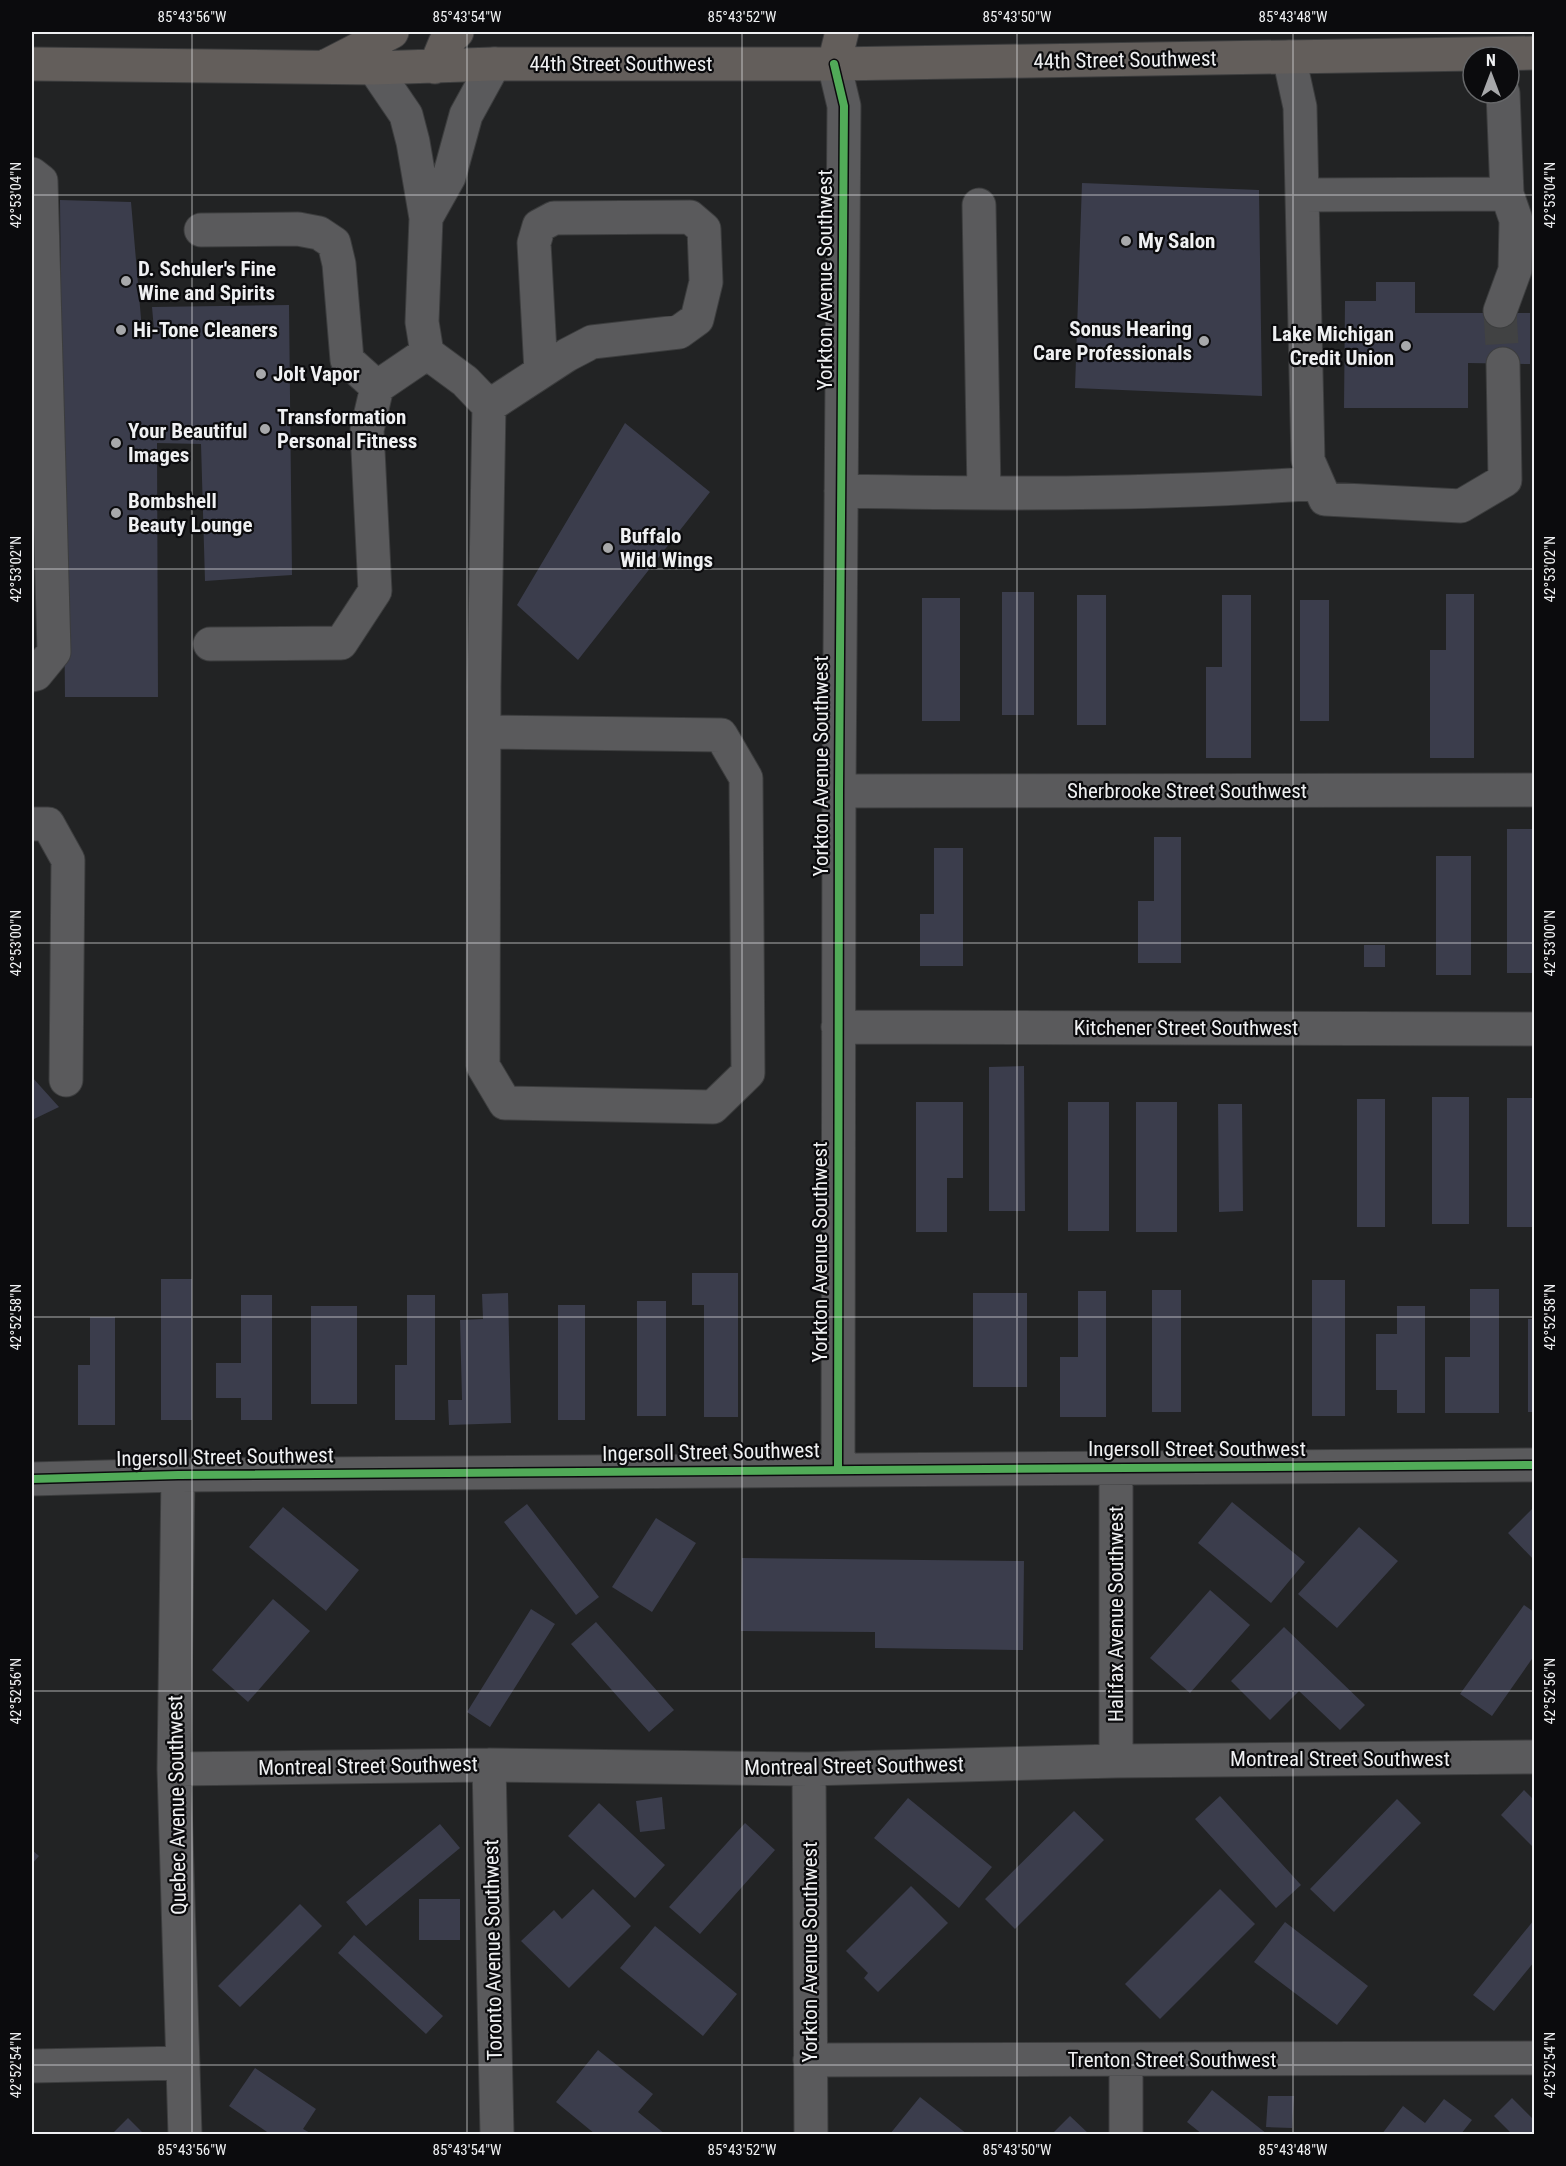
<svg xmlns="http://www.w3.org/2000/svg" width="1566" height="2166" font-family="'Roboto Condensed',sans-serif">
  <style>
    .building { fill: #3b3d4c }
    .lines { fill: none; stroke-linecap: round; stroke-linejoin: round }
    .minor-tunnel { stroke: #414243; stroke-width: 33; stroke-dasharray: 33 16; stroke-linecap: butt }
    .minor-casing { stroke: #3c3d3e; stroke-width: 35 }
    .major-casing { stroke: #3c3d3e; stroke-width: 35 }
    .minor { stroke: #5a5a5c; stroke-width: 33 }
    .major { stroke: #635e5b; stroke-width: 33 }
    .cycleway-casing { stroke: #0b0b0d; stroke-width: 11 }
    .cycleway { stroke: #51ab58; stroke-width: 8 }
    .ticks { fill: none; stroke: #eff0f2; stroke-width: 1.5; stroke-opacity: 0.45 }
    .poi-dot { fill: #a7a8aa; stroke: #0b0b0d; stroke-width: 2 }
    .labels { text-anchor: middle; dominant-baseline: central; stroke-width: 4.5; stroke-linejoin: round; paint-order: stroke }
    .street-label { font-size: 21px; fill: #eff0f2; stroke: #0b0b0d }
    .poi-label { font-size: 21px; font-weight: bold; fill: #eff0f2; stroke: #0b0b0d; text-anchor: start }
    .neatline { fill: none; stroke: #eff0f2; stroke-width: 2 }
    .ticks-label { font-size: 15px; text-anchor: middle; fill: #eff0f2 }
  </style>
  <rect width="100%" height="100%" fill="#222324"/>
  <path class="building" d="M1082 183 1259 190 1262 396 1075 388Z
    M60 200 131 202 142 330H154L152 307 289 305 292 575 205 581 201 444 157 443 158 697H65Z
    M1376 282H1415V313H1530V364L1468 363V408H1344L1345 301H1376Z
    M625 423 710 492 578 660 517 605Z
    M1002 592H1034V715H1002Z
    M1446 594H1474V758H1430V650H1446Z
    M1077 595H1106V725H1077Z
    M1222 595H1251V758H1206V667H1222Z
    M922 598H960V721H922Z
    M1300 600H1329V721H1300Z
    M1507 829H1534V973H1507Z
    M1154 837H1181V963H1138V901H1154Z
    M934 848H963V966H920V914H934Z
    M1436 856H1471V975H1436Z
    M1364 945H1385V967H1364Z
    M1024 1066 1025 1211H989V1067Z
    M32 1077 59 1107 32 1120Z
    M1432 1097H1469V1224H1432Z
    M1507 1098H1534V1227H1507Z
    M1357 1099H1385V1227H1357Z
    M916 1102H963V1178H947V1232H916Z
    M1068 1102H1109V1231H1068Z
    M1136 1102H1177V1232H1136Z
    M1218 1104H1242L1243 1211 1219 1212Z
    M692 1273H738V1417H704V1305H692Z
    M161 1279H192V1420H161Z
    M1312 1280H1345V1416H1312Z
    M1470 1289H1499V1413H1445V1357H1470Z
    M1152 1290H1181V1412H1152Z
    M1078 1291H1106V1417H1060V1357H1078Z
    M508 1293 511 1423 449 1425 448 1400H462L460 1320 483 1319 482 1294Z
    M973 1293H1027V1387H973Z
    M241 1295H272V1420H241V1398H216V1363H241Z
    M407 1295H435V1420H395V1365H407Z
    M637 1301H666V1416H637Z
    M558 1305H585V1420H558Z
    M311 1306H357V1404H311Z
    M1397 1306H1425V1413H1397V1390H1376V1334H1397Z
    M90 1317H115V1425H78V1365H90Z
    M1528 1319H1534V1412H1528Z
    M1232 1502 1305 1562 1271 1603 1198 1543Z
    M527 1504 599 1597 576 1615 504 1522Z
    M283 1507 359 1570 326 1611 249 1547Z
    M1534 1507V1560L1508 1533Z
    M656 1518 696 1543 652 1612 612 1587Z
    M1359 1527 1398 1561 1337 1628 1298 1594Z
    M742 1558 1024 1561 1023 1650 875 1648V1632L741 1631Z
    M1210 1590 1250 1625 1190 1693 1150 1658Z
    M273 1599 310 1631 248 1702 212 1670Z
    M1524 1605 1534 1612V1656L1492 1716 1460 1694Z
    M531 1609 555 1624 490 1727 467 1712Z
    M596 1622 674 1710 649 1732 571 1644Z
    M1284 1627 1365 1705 1340 1730 1299 1691 1270 1720 1231 1681Z
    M1524 1790 1534 1800V1848L1501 1815Z
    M1220 1796 1301 1885 1276 1908 1195 1819Z
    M662 1797 665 1829 640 1832 636 1801Z
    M908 1798 992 1867 959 1908 874 1838Z
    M1397 1799 1421 1823 1334 1912 1310 1889Z
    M599 1803 665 1865 635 1898 568 1836Z
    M1074 1811 1104 1840 1015 1929 985 1899Z
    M745 1823 775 1850 700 1934 669 1907Z
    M440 1824 460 1848 366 1926 346 1902Z
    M32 1850 39 1856 32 1864Z
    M911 1886 948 1923 878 1992 864 1978 868 1973 846 1951Z
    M593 1889 631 1926 569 1988 521 1941 554 1910 562 1919Z
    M1220 1889 1255 1924 1160 2019 1125 1984Z
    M419 1899H460V1940H419Z
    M300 1904 322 1926 240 2007 218 1986Z
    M1534 1920V1962L1494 2011 1473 1995Z
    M1285 1922 1368 1986 1337 2025 1254 1962Z
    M655 1926 737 1994 703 2036 620 1968Z
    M354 1935 443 2016 426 2034 338 1953Z
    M598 2050 653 2094 638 2112 665 2134H595L556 2102Z
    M255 2068 316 2109 303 2129 312 2134H270L229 2106Z
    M1212 2090 1267 2134H1202L1187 2122Z
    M1268 2096H1294L1292 2128 1266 2127Z
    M920 2097 967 2134H890Z
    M1512 2098 1534 2120V2134H1512L1494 2116Z
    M1444 2099 1472 2120 1461 2134H1382L1403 2106 1425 2123Z
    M1070 2116 1089 2134H1052Z
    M128 2118 144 2134H112Z"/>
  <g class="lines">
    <path class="minor-tunnel" d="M1500 311 1503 364"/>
    <defs>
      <path id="minor" d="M1289 57 1300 107 1308 460 1325 499 1461 506 1505 480 1503 364
        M834 64 844 106 839 791 838 1469
        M374 68 406 115 413 142 426 218 422 322 427 353 465 381 489 406 484 687 483 1066 505 1103 713 1107 748 1073 746 778 721 735 484 732
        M32 174 41 181 54 652 36 674 32 675
        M1302 195 1507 194
        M979 205 984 493
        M426 218 449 177 466 115 494 64
        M201 230 298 229 319 233 334 243 339 264 347 360 377 387
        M1500 311 1515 270 1516 220 1507 194 1503 93
        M489 406 567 355 592 342 679 332 697 319 706 282 704 229 690 217 554 218 539 226 534 243 541 371
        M841 491C1000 494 1160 495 1318 483
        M210 644 341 643 375 591 367 430 377 387 427 353
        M839 791 1534 790
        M32 824H48L68 860 66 1080
        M838 1027 1534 1029
        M178 1475 174 1769 185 2134
        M32 1479 178 1475 1534 1465
        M1116 1761V1468
        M489 1765 497 2134
        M174 1769 489 1765 809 1769 1116 1761 1534 1757
        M809 1769 811 2134
        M810 2060 1534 2058
        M1126 2061V2134
        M32 2066 183 2063"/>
      <path id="major" d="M32 64 374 68 494 64H834L1534 53
        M834 64 842 32
        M326 66 392 32
        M435 67 445 43 457 32"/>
    </defs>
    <use href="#minor" class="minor-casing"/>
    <use href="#major" class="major-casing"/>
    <use href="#minor" class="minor"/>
    <use href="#major" class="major"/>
    <defs>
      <path id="cycleway" d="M834 64 844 106 839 791 838 1469
        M32 1479 178 1475 1534 1465"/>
    </defs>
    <use href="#cycleway" class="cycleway-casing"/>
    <use href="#cycleway" class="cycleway"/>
  </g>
  <path class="ticks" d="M192 32V2134M467 32V2134M742 32V2134M1017 32V2134M1293 32V2134M32 195H1534M32 569H1534M32 943H1534M32 1317H1534M32 1691H1534M32 2065H1534"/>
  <g class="poi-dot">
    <circle cx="1126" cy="241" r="6"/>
    <circle cx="126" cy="281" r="6"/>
    <circle cx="121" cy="330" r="6"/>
    <circle cx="1204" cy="341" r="6"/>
    <circle cx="1406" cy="346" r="6"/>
    <circle cx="261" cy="374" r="6"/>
    <circle cx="265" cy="429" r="6"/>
    <circle cx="116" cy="443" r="6"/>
    <circle cx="116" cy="513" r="6"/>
    <circle cx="608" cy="548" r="6"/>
  </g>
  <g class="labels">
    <g class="street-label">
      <text transform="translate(1125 60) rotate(-1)">44th Street Southwest</text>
      <text x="621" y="64">44th Street Southwest</text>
      <text transform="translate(825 280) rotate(-90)">Yorkton Avenue Southwest</text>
      <text transform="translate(821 766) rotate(-90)">Yorkton Avenue Southwest</text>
      <text x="1187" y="791">Sherbrooke Street Southwest</text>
      <text x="1186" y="1028">Kitchener Street Southwest</text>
      <text transform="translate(820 1252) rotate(-90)">Yorkton Avenue Southwest</text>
      <text x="1197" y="1449">Ingersoll Street Southwest</text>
      <text transform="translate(711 1452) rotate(-1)">Ingersoll Street Southwest</text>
      <text transform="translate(225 1457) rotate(-1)">Ingersoll Street Southwest</text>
      <text transform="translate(1116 1614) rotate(-90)">Halifax Avenue Southwest</text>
      <text x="1340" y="1759">Montreal Street Southwest</text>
      <text transform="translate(368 1766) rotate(-1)">Montreal Street Southwest</text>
      <text transform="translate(854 1766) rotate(-1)">Montreal Street Southwest</text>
      <text transform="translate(177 1805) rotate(-91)">Quebec Avenue Southwest</text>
      <text transform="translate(493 1950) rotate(-91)">Toronto Avenue Southwest</text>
      <text transform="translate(810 1952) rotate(-90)">Yorkton Avenue Southwest</text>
      <text x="1172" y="2060">Trenton Street Southwest</text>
    </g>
    <g class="poi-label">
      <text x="1138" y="241">My Salon</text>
      <text x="138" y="269">D. Schuler's Fine<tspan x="138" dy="24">Wine and Spirits</tspan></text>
      <text x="1192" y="329" text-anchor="end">Sonus Hearing<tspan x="1192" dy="24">Care Professionals</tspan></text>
      <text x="133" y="330">Hi-Tone Cleaners</text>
      <text x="1394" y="334" text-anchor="end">Lake Michigan<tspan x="1394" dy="24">Credit Union</tspan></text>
      <text x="273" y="374">Jolt Vapor</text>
      <text x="277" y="417">Transformation<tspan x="277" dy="24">Personal Fitness</tspan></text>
      <text x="128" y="431">Your Beautiful<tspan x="128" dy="24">Images</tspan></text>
      <text x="128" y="501">Bombshell<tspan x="128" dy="24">Beauty Lounge</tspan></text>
      <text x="620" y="536">Buffalo<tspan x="620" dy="24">Wild Wings</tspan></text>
    </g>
  </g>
  <rect width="1566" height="2166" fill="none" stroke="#0b0b0d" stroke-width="66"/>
  <g transform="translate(1491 75)"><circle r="28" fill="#0b0b0d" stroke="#666769" stroke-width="1.5"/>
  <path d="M0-4.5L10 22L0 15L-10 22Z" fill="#a7a8aa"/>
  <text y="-9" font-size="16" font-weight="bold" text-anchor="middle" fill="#eff0f2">N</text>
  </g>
  <rect x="33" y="33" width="1500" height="2100" class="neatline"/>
  <g class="ticks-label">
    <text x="192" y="22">85°43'56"W</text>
    <text x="467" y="22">85°43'54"W</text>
    <text x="742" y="22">85°43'52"W</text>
    <text x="1017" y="22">85°43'50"W</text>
    <text x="1293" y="22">85°43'48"W</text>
    <text transform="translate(16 195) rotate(-90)" y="5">42°53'04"N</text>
    <text transform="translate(1550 195) rotate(-90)" y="5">42°53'04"N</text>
    <text transform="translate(16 569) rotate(-90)" y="5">42°53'02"N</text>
    <text transform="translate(1550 569) rotate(-90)" y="5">42°53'02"N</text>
    <text transform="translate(16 943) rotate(-90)" y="5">42°53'00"N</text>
    <text transform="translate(1550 943) rotate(-90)" y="5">42°53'00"N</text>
    <text transform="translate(16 1317) rotate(-90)" y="5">42°52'58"N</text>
    <text transform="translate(1550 1317) rotate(-90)" y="5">42°52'58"N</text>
    <text transform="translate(16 1691) rotate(-90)" y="5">42°52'56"N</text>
    <text transform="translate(1550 1691) rotate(-90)" y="5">42°52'56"N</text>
    <text transform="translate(16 2065) rotate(-90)" y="5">42°52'54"N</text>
    <text transform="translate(1550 2065) rotate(-90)" y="5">42°52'54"N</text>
    <text x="192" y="2155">85°43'56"W</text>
    <text x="467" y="2155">85°43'54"W</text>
    <text x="742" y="2155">85°43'52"W</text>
    <text x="1017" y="2155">85°43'50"W</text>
    <text x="1293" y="2155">85°43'48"W</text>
  </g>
</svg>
